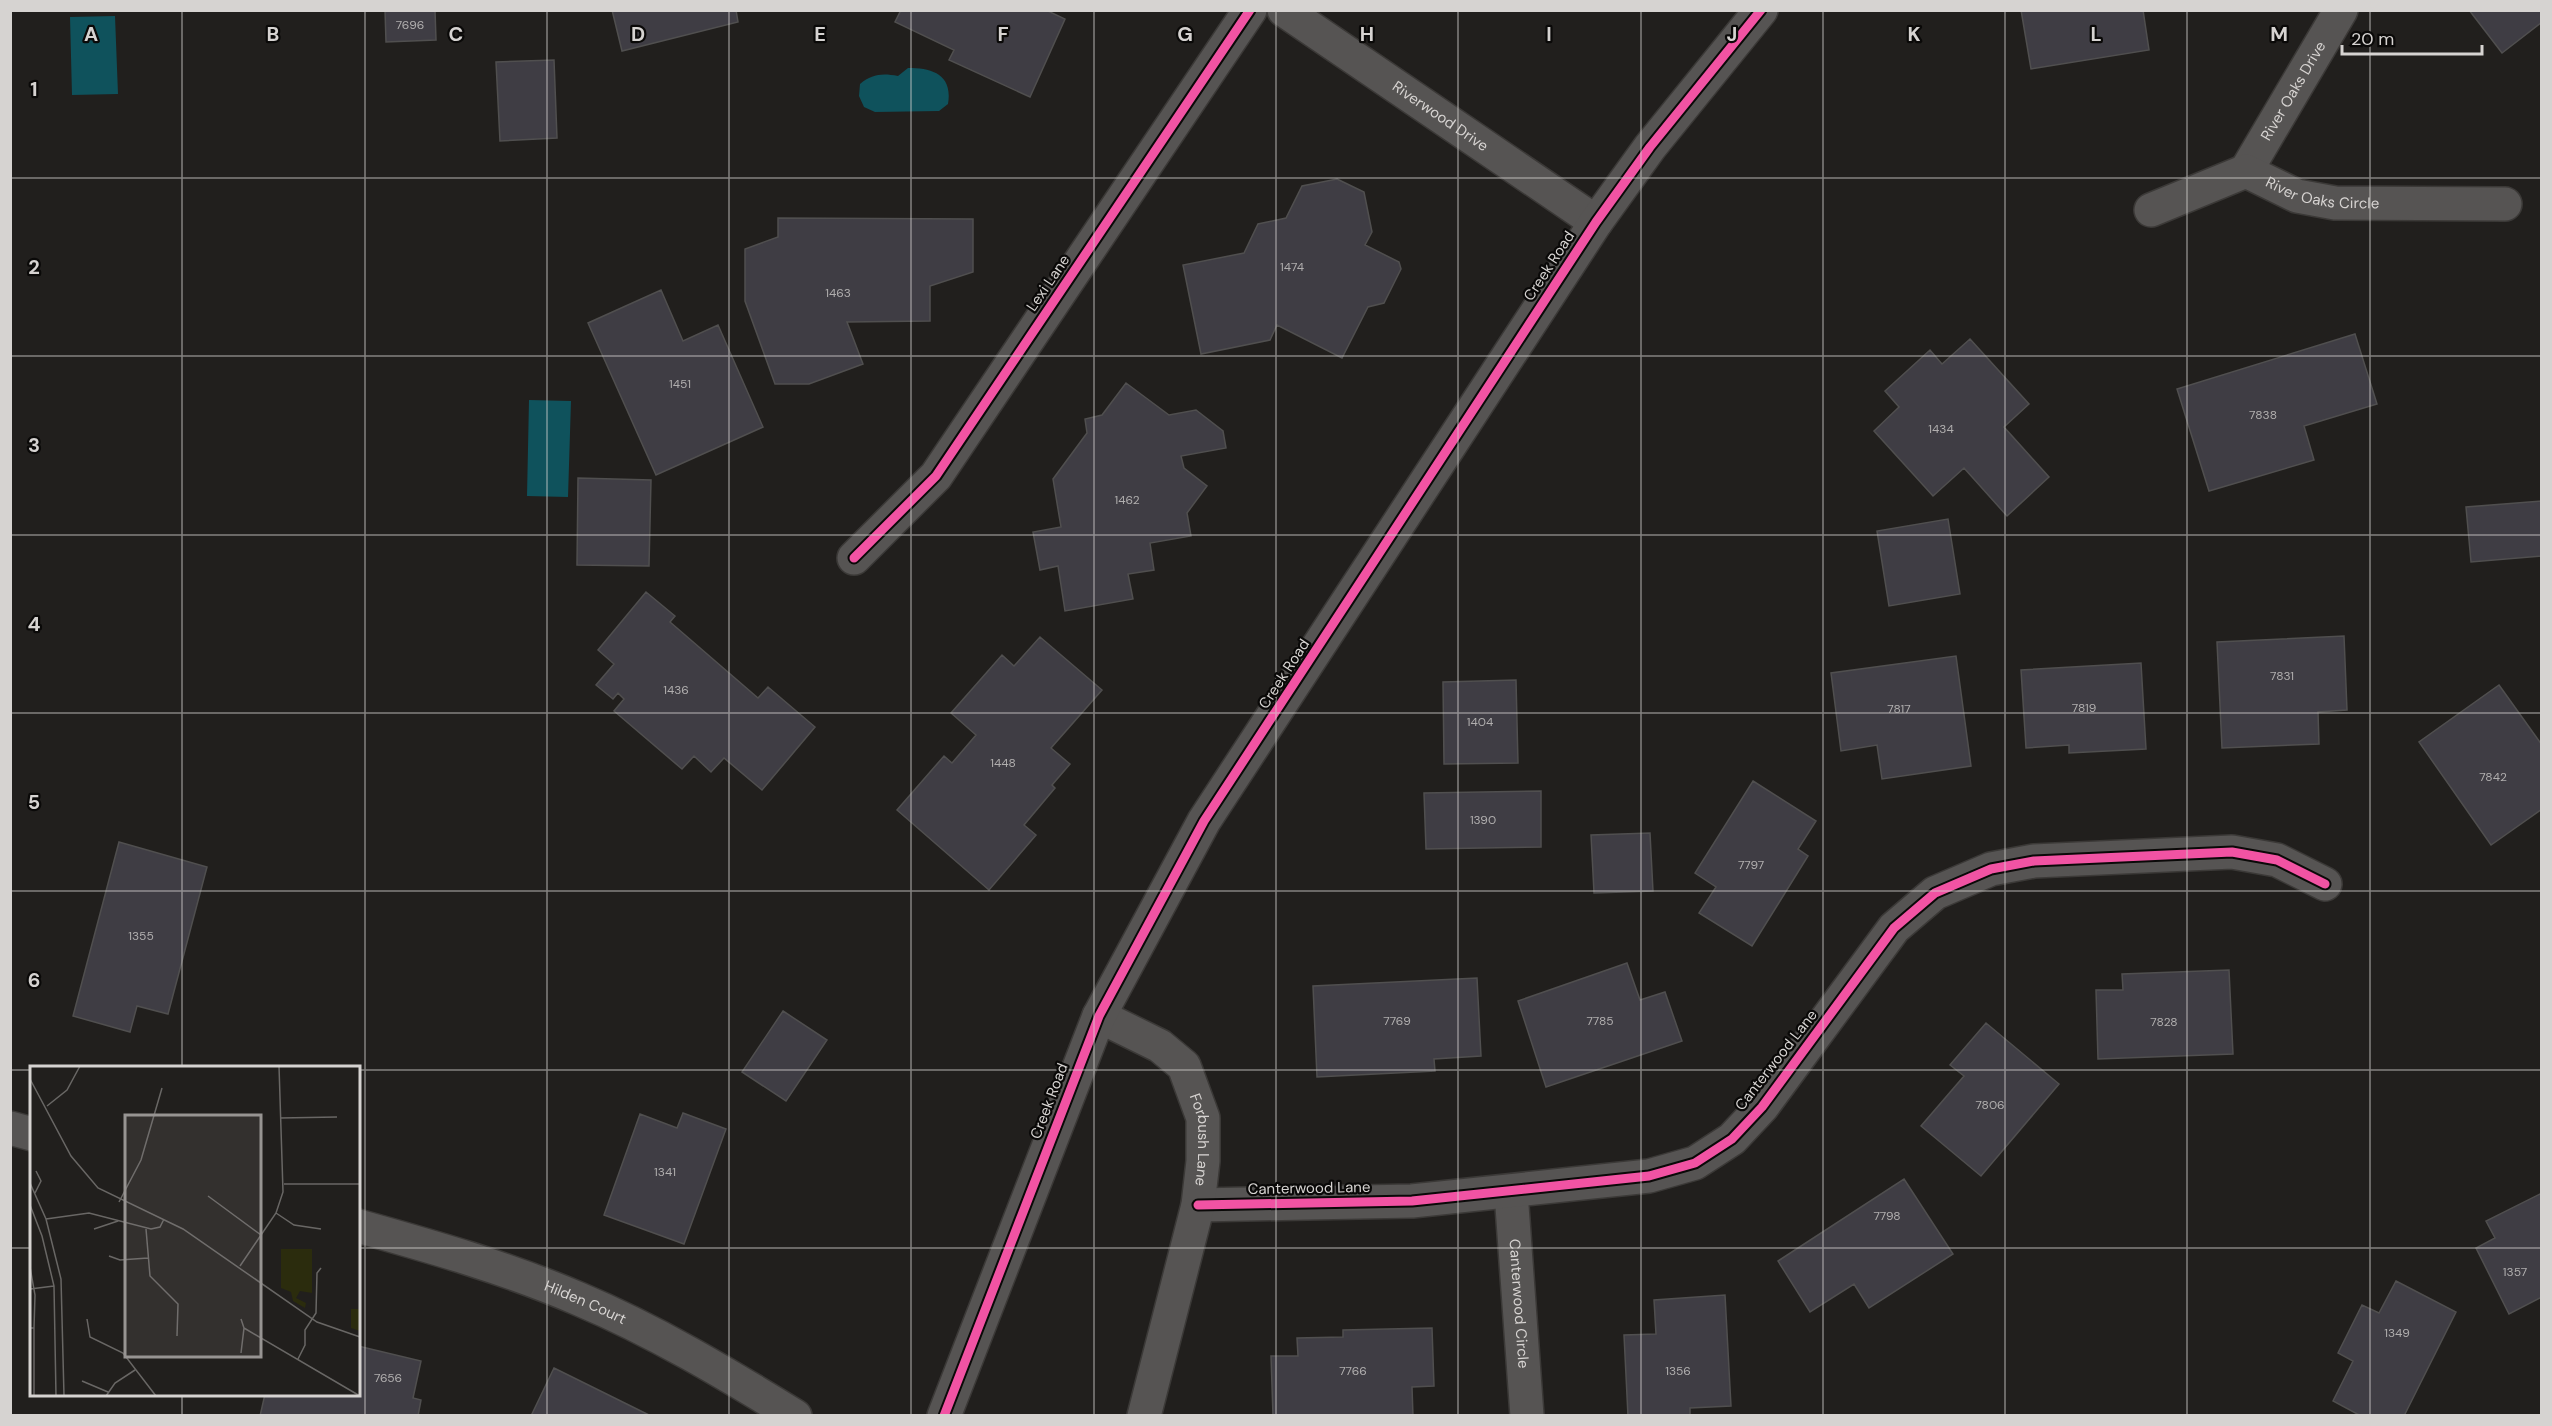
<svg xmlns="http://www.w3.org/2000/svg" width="2552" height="1426" font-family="'DM Sans',sans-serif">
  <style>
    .water { fill: #0f525c }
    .building { fill: #3f3d44; stroke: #504f4f; stroke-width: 1.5 }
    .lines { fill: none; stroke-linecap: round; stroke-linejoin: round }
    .minor-casing { stroke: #3b3937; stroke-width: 36 }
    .tertiary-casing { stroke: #3b3937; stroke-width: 36 }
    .minor { stroke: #565453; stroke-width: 33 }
    .tertiary { stroke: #565453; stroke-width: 33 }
    .cycleway-casing { stroke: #0a0908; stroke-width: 13 }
    .cycleway { stroke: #f153a3; stroke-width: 9 }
    .grid { fill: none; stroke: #d6d3d1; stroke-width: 1.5; stroke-opacity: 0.55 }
    .labels { text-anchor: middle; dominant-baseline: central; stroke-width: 4.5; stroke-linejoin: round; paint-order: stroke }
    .number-label { font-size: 12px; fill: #b0aeae }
    .street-label { font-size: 15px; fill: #d6d3d1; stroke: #0a0908 }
    .inset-road { fill: none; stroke: #696765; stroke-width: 1.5 }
    .view { fill: #979492; fill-opacity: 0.15; stroke: #979492; stroke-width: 3 }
    .inset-edge { fill: none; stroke: #d6d3d1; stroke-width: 3 }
    .grid-label { font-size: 20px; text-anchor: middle; font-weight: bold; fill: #d6d3d1; stroke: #0a0908; stroke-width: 4.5; stroke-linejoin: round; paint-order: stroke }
  </style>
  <rect width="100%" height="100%" fill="#211f1d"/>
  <path class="water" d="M115 16 118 94 72 95 70 17Z
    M908 68C932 68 953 74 948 104L939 111 875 112 864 107 859 96 860 84C872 74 882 73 898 76Z
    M529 400 571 401 568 497 527 496Z"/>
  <path class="building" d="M385 10H435L436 40 386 42Z
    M612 10H736L738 22 622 51Z
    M901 10H1046L1065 19 1030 97 949 60 954 50 895 22Z
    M2021 10H2143L2149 50 2031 69Z
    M2469 10H2542V22L2502 53Z
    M554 60 557 138 500 141 496 62Z
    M1337 179 1364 192 1372 232 1365 245 1399 262 1401 269 1384 303 1368 307 1342 358 1277 325 1270 340 1201 354 1183 265 1244 253 1258 224 1286 218 1302 186Z
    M778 218 973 219V272L930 286V321L847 322 863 364 809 384H775L745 301V249L778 237Z
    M661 290 683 341 718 325 763 427 656 475 588 323Z
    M2355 334 2377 404 2304 426 2314 460 2209 491 2177 389Z
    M1970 339 2029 404 2004 427 2049 477 2007 516 1964 468 1933 496 1874 431 1899 407 1885 391 1930 350 1942 364Z
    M1126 383 1169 415 1196 410 1223 431 1226 448 1181 456 1184 468 1207 486 1187 513 1191 536 1150 543 1154 570 1128 574 1133 599 1065 611 1058 566 1040 570 1033 532 1061 527 1053 479 1087 433 1085 419 1102 415Z
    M578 478 651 480 649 566 577 565Z
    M2542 501V556L2471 562 2466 507Z
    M1948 519 1960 594 1889 606 1877 531Z
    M646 592 675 616 670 622 758 698 768 687 815 727 762 790 724 758 711 772 694 756 682 769 614 711 624 699 618 693 613 699 596 685 614 664 598 650Z
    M2344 636 2347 710 2318 712 2319 744 2222 748 2217 642Z
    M1040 637 1102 690 1051 748 1070 764 1052 785 1055 788 1024 825 1036 835 989 890 897 810 944 756 952 763 976 735 951 713 1002 655 1014 666Z
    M1956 656 1971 766 1882 779 1877 745 1841 751 1831 673Z
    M2141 663 2146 749 2069 753V745L2026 748 2021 670Z
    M1516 680 1518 763 1444 764 1443 682Z
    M2499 685 2542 745V809L2491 845 2419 742Z
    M1753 781 1816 821 1798 849 1808 856 1752 946 1699 913 1716 887 1695 873Z
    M1541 791V847L1426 849 1424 793Z
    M1650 833 1653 891 1594 893 1591 835Z
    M119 842 207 867 168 1014 137 1006 130 1032 73 1016Z
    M1627 963 1640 1000 1665 992 1682 1041 1546 1087 1518 1001Z
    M2229 970 2233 1054 2098 1059 2096 990H2123L2122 974Z
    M1477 978 1481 1056 1434 1059 1435 1071 1317 1077 1313 986Z
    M783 1011 827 1040 786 1101 742 1072Z
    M1986 1023 2059 1084 1981 1176 1921 1126 1964 1076 1950 1065Z
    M683 1113 726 1129 684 1244 604 1215 640 1114 677 1128Z
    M1904 1179 1953 1254 1869 1308 1854 1284 1810 1312 1778 1261Z
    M2542 1193V1297L2509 1314 2476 1248 2495 1238 2486 1221Z
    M2396 1281 2456 1312 2404 1416H2361L2333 1401 2353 1361 2338 1353 2362 1305 2379 1313Z
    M1725 1295 1731 1406 1690 1408V1416H1628L1624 1335 1656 1334 1654 1300Z
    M1432 1328 1434 1386 1412 1387 1413 1416H1273L1271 1356H1298L1297 1338 1343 1337V1330Z
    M358 1346 421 1361 413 1398 421 1400 418 1416H260L265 1394H358Z
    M554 1368 651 1416H531Z"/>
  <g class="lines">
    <defs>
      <g id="minor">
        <path id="s1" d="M1284 10 1596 222"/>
        <path id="s2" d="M2246 171 2341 10"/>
        <path id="s3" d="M2151 210 2246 171 2297 196 2335 203 2505 204"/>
        <path d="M854 558 936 476 1250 10"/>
        <path d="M10 1128 32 1134"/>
        <path id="s4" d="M1511 1192 1527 1416"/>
        <path d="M1198 1205 1412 1201 1649 1176 1695 1163 1732 1139 1762 1107 1894 928 1935 893 1991 869 2034 861 2232 852 2277 860 2325 884"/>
        <path id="s5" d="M358 1226C433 1247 507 1268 579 1299 655 1331 725 1373 795 1416"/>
      </g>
      <g id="tertiary">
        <path id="s6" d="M1099 1016 1160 1046 1184 1066 1203 1118V1161L1198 1205 1144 1416"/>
        <path d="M944 1416 1099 1016 1204 821 1596 222 1650 147 1761 10"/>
      </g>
    </defs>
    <use href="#minor" class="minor-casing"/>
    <use href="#tertiary" class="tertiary-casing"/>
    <use href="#minor" class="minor"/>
    <use href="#tertiary" class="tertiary"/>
    <defs>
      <path id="cycleway" d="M854 558 936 476 1250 10
        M1198 1205 1412 1201 1649 1176 1695 1163 1732 1139 1762 1107 1894 928 1935 893 1991 869 2034 861 2232 852 2277 860 2325 884
        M944 1416 1099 1016 1204 821 1596 222 1650 147 1761 10"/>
    </defs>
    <use href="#cycleway" class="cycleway-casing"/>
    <use href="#cycleway" class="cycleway"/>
  </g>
  <path class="grid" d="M182 10V1068M365 10V1416M547 10V1416M729 10V1416M911 10V1416M1094 10V1416M1276 10V1416M1458 10V1416M1641 10V1416M1823 10V1416M2005 10V1416M2187 10V1416M2370 10V1416M10 178H2542M10 356H2542M10 535H2542M10 713H2542M10 891H2542M10 1070H32M358 1070H2542M10 1248H32M358 1248H2542M182 1394V1416"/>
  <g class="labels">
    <g class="number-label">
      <text x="410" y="25">7696</text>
      <text x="1292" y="267">1474</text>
      <text x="838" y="293">1463</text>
      <text x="680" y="384">1451</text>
      <text x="2263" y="415">7838</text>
      <text x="1941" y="429">1434</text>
      <text x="1127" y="500">1462</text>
      <text x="2282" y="676">7831</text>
      <text x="676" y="690">1436</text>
      <text x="2084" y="708">7819</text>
      <text x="1899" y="709">7817</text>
      <text x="1480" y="722">1404</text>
      <text x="1003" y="763">1448</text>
      <text x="2493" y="777">7842</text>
      <text x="1483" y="820">1390</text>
      <text x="1751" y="865">7797</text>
      <text x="141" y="936">1355</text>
      <text x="1397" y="1021">7769</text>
      <text x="1600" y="1021">7785</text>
      <text x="2164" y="1022">7828</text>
      <text x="1990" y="1105">7806</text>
      <text x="665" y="1172">1341</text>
      <text x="1887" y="1216">7798</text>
      <text x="2515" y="1272">1357</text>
      <text x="2397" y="1333">1349</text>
      <text x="1353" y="1371">7766</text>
      <text x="1678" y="1371">1356</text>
      <text x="388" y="1378">7656</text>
    </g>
    <g class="street-label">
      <text stroke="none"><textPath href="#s2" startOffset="93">River Oaks Drive</textPath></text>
      <text stroke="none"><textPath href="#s1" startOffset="189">Riverwood Drive</textPath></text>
      <text stroke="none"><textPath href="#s3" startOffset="184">River Oaks Circle</textPath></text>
      <text transform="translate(1549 266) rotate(-57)">Creek Road</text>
      <text transform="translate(1048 283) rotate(-56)">Lexi Lane</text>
      <text transform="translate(1284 674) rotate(-57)">Creek Road</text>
      <text transform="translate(1776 1060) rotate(-52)">Canterwood Lane</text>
      <text transform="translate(1049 1101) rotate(-69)">Creek Road</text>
      <text stroke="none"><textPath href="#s6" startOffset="176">Forbush Lane</textPath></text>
      <text transform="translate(1309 1188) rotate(-1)">Canterwood Lane</text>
      <text stroke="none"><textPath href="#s5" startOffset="240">Hilden Court</textPath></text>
      <text stroke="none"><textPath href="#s4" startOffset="112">Canterwood Circle</textPath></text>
    </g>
  </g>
  <g transform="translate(30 1066)">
    <rect width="330" height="330" fill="#211f1d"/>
    <path d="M251 183H282V227L270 225 266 232 276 237 275 242 263 235 261 226 251 222ZM321 243H330V265L321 262Z" fill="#2b2c0d"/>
    <path class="inset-road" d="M0 13 41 90 68 122 153 163 287 256 330 271M17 40 37 24 50 0M250 52 307 51M0 117 16 153 31 213 34 330M254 118H330M5 127 11 115 6 105M178 130 231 169M89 136 111 94 132 22M0 139 12 170 24 220 26 330M246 147 264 159 291 163M16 153 59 147 121 163 130 161 134 153M64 163 88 155M116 163 120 210 148 238 147 270M79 190 90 194 118 192M210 200 246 147 253 126 249 0M0 201 5 229 4 262H0M0 223 24 220M57 253 60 271 93 287 126 330M211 253 214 262 211 287M214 262 330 330M268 293 275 279V264L286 247 287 207 291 202M52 315 78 326M4 330V262M76 330 85 317 105 304"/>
    <path class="view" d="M95 49H231V291H95Z"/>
    <rect width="330" height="330" class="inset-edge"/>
  </g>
  <g class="grid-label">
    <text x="91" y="41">A</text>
    <text x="273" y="41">B</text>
    <text x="456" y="41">C</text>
    <text x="638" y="41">D</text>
    <text x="820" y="41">E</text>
    <text x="1003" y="41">F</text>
    <text x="1185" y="41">G</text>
    <text x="1367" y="41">H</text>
    <text x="1549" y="41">I</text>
    <text x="1732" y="41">J</text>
    <text x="1914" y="41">K</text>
    <text x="2096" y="41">L</text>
    <text x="2279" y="41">M</text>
    <text x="34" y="96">1</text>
    <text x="34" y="274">2</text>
    <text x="34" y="452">3</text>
    <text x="34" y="631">4</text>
    <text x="34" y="809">5</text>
    <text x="34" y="987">6</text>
  </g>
  <rect width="2552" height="1426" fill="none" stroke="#d6d3d1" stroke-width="24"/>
  <path d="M2342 45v9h140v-9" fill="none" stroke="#d6d3d1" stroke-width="3"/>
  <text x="2351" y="45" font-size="18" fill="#d6d3d1" stroke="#0a0908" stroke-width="4.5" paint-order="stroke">20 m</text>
</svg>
